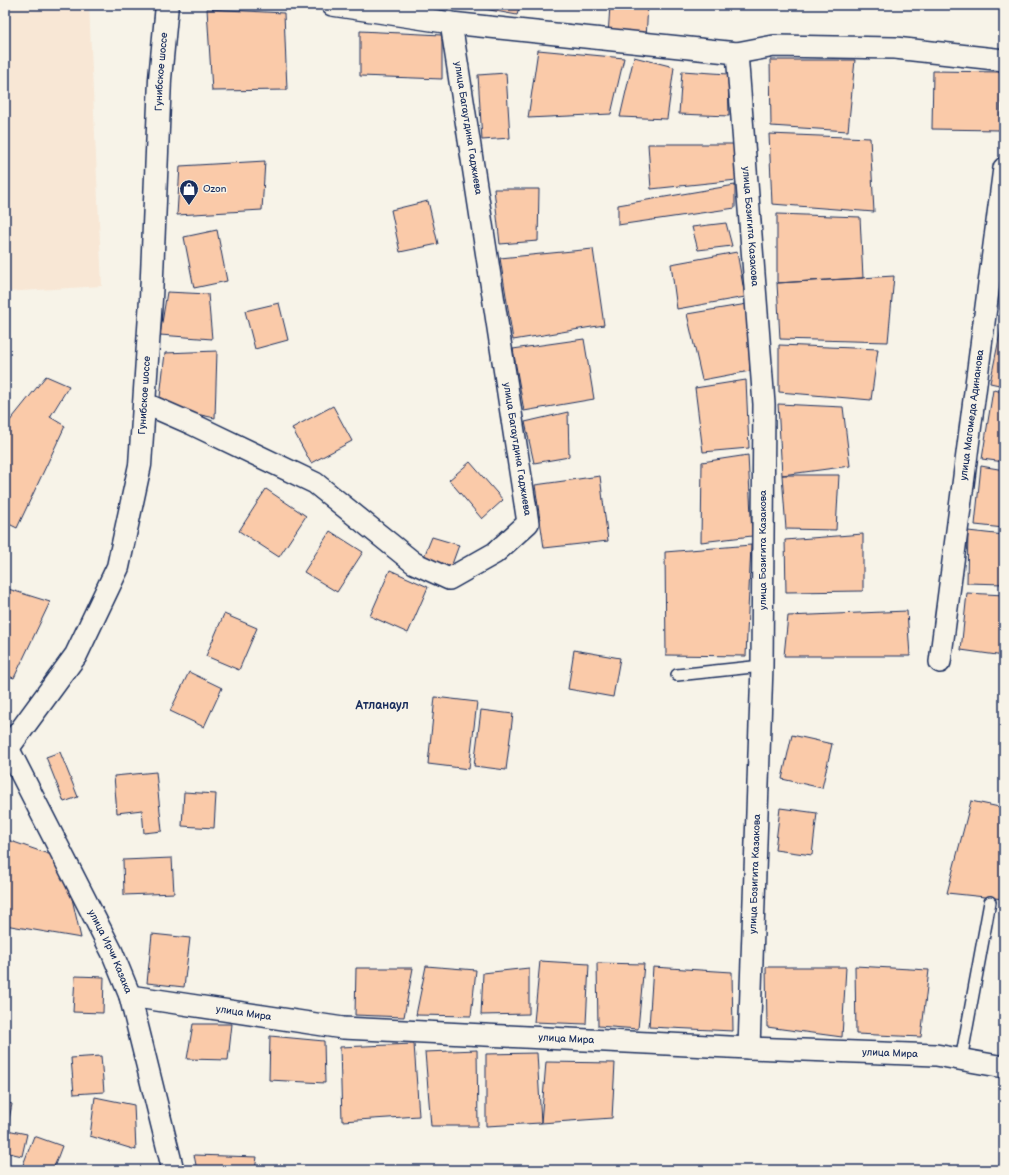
<svg xmlns="http://www.w3.org/2000/svg" width="1009" height="1175" font-family="'Balsamiq Sans',sans-serif">
  <style>
    .built { fill: #f8e7d5 }
    .building { fill: #facaa9; stroke: #1b2f5e }
    .lines { fill: none; stroke-linecap: round; stroke-linejoin: round }
    .lane-casing { stroke: #1b2f5e; stroke-width: 14 }
    .street-casing { stroke: #1b2f5e; stroke-width: 24 }
    .secondary-casing { stroke: #1b2f5e; stroke-width: 25 }
    .lane { stroke: #f7f3e8; stroke-width: 11 }
    .street { stroke: #f7f3e8; stroke-width: 21 }
    .secondary { stroke: #f7f3e8; stroke-width: 22 }
    .labels { text-anchor: middle; dominant-baseline: central; stroke-width: 3; stroke-linejoin: round; paint-order: stroke }
    .street-label { font-size: 10px; fill: #1b2f5e; stroke: #f7f3e8 }
    .poi-label { font-size: 10px; fill: #1b2f5e; stroke: #f7f3e8; text-anchor: start }
    .quarter-label { font-size: 12px; font-weight: bold; fill: #1b2f5e; stroke: #f7f3e8 }
  </style>
  <rect width="100%" height="100%" fill="#f7f3e8"/>
  <filter id="ink" filterUnits="userSpaceOnUse"><feTurbulence type="fractalNoise" baseFrequency=".025" numOctaves="2"/><feDisplacementMap in="SourceGraphic" scale="8" xChannelSelector="R" yChannelSelector="G"/><feConvolveMatrix kernelMatrix="1 2 1 2 8 2 1 2 1" color-interpolation-filters="sRGB"/></filter>
  <g filter="url(#ink)">
    <path class="built" d="M5 5H89L102 286 5 292Z"/>
    <path class="building" d="M463 5H520L517 15Z
      M610 5H648L646 38 608 36Z
      M207 9 284 13 287 90 212 91Z
      M360 31 442 35V79L360 76Z
      M538 50 624 58 611 114 528 118Z
      M634 57 674 67 667 119 620 117Z
      M770 60H855L848 131 771 126Z
      M682 71 728 74 729 116 679 114Z
      M933 71 1001 72 1000 130 932 129Z
      M506 73 510 138 482 140 478 75Z
      M769 134 870 138 874 212 772 204Z
      M648 144H734L737 180 651 189Z
      M265 161 262 210 177 215 180 166Z
      M735 185V208L618 225V205Z
      M494 189H539L538 241 500 244Z
      M428 201 438 244 400 252 391 210Z
      M777 214 860 217 863 278 777 283Z
      M726 223 732 246 698 250 692 227Z
      M217 230 227 281 194 288 184 237Z
      M593 249 604 325 513 340 500 258Z
      M737 252 745 297 677 309 671 264Z
      M894 276 888 342 780 339 777 283Z
      M167 292 208 294 212 339 160 335Z
      M1004 297V322L1000 321Z
      M279 303 288 340 255 349 245 311Z
      M747 304 750 371 702 380 687 314Z
      M1001 329 1004 330V386L990 383Z
      M584 339 594 399 524 411 513 349Z
      M779 345 878 349 871 400 779 392Z
      M217 351 215 418 159 406 165 353Z
      M46 376 69 386 50 417 65 426 17 528 5 522V427Z
      M746 380 749 448 703 452 695 388Z
      M993 390 1004 392V462L982 459Z
      M778 404 843 407 850 466 782 475Z
      M333 406 352 441 311 463 292 428Z
      M568 412 569 457 534 463 525 422Z
      M748 455 752 536 701 542 702 462Z
      M470 462 503 500 482 519 449 480Z
      M981 466 1004 470V528L975 525Z
      M782 475H839L836 530 786 529Z
      M600 476 608 541 544 548 535 485Z
      M266 489 306 516 279 557 239 531Z
      M330 531 363 552 337 592 304 572Z
      M968 531 1004 535V584L967 583Z
      M863 534V591L786 592 785 540Z
      M432 537 459 545 451 567 423 559Z
      M751 545 746 656 666 655 665 552Z
      M390 570 428 587 408 633 370 616Z
      M5 588 50 602 14 678 5 675Z
      M967 593 1004 595V656L961 650Z
      M907 611 910 656H784L788 616Z
      M224 614 257 628 239 670 206 656Z
      M574 650 620 658 613 697 568 689Z
      M189 672 222 688 204 727 170 711Z
      M435 697 477 702 469 769 428 764Z
      M481 710 513 714 506 770 474 766Z
      M792 735 832 744 822 788 782 779Z
      M60 752 78 797 64 802 46 757Z
      M156 772 162 831 144 833 142 810 117 813 114 776Z
      M184 792 216 794 214 828 182 826Z
      M971 801 1004 808V899L947 893Z
      M780 808 817 813 812 855 775 850Z
      M5 839 63 859 81 938 5 925Z
      M172 858 174 893 124 895 123 860Z
      M152 934 190 938 184 987 147 983Z
      M540 961 589 964 586 1024 534 1022Z
      M597 963 644 964 638 1029 598 1026Z
      M426 966 476 970 471 1016 416 1015Z
      M855 966 929 970 921 1037 856 1034Z
      M653 967 732 972 733 1031 649 1027Z
      M766 967H846L842 1037 767 1027Z
      M356 968H413L404 1017 355 1015Z
      M529 968V1014L481 1015 483 973Z
      M75 976 104 977 103 1013 73 1012Z
      M193 1024H232L228 1060 187 1059Z
      M270 1036 324 1041 325 1083 269 1080Z
      M414 1044 419 1116 342 1121 340 1047Z
      M477 1050 478 1126H431L425 1052Z
      M537 1053 541 1123 486 1126V1054Z
      M101 1056 104 1092 74 1094 71 1058Z
      M546 1062 615 1063 612 1118 541 1123Z
      M95 1097 134 1105 136 1150 90 1136Z
      M5 1102 12 1104 7 1130 27 1134 22 1156 5 1152Z
      M34 1136 62 1146 53 1170H21Z
      M194 1155 257 1157 255 1170H197Z"/>
    <g class="lines">
      <defs>
        <path id="lane" d="M426 19 429 5
          M677 675 762 666
          M961 1060 990 902"/>
        <g id="street">
          <path d="M332 5 451 23 737 53 774 46 895 48 1004 60"/>
          <path id="s1" d="M737 53 764 404 762 666 749 1048"/>
          <path d="M144 403 192 424 315 483 414 563 449 579 495 553 528 523 451 23"/>
          <path id="s2" d="M940 662 1004 168"/>
          <path id="s3" d="M5 745 8 748 112 952 130 996 173 1170"/>
          <path id="s4" d="M130 996 343 1028 749 1048 936 1055 1004 1067"/>
        </g>
        <g id="secondary">
          <path id="s5" d="M5 752 76 655 118 567 140 465 151 299 160 79 167 5"/>
        </g>
      </defs>
      <use href="#lane" class="lane-casing"/>
      <use href="#street" class="street-casing"/>
      <use href="#secondary" class="secondary-casing"/>
      <use href="#lane" class="lane"/>
      <use href="#street" class="street"/>
      <use href="#secondary" class="secondary"/>
    </g>
  </g>
  <defs>
    <symbol id="shop-pin" viewBox="-11 -11 22 30"><path d="M0 17L-7.5 6A9.5 9.5 0 1 1 7.5 6Z" fill="#1b2f5e" stroke="#f7f3e8"/><path d="M-5-2.5h2.3a2.7 3.5 0 0 1 5.4 0H5L5.5 6h-11ZM-1.5-2.5h3a1.5 2.3 0 0 0-3 0Z" fill="#fff"/></symbol>
  </defs>
  <g fill-rule="evenodd">
    <use href="#shop-pin" x="178" y="178" width="22" height="30"/>
  </g>
  <g class="labels">
    <g class="street-label">
      <text stroke="none"><textPath href="#s5" startOffset="716">Гунибское шоссе</textPath></text>
      <text transform="translate(468 128) rotate(81)">улица Багаутдина Гаджиева</text>
      <text stroke="none"><textPath href="#s1" startOffset="174">улица Бозигита Казакова</textPath></text>
      <text stroke="none"><textPath href="#s5" startOffset="392">Гунибское шоссе</textPath></text>
      <text stroke="none"><textPath href="#s2" startOffset="249">улица Магомеда Адинанова</textPath></text>
      <text transform="translate(517 449) rotate(81)">улица Багаутдина Гаджиева</text>
      <text transform="translate(763 550) rotate(-90)">улица Бозигита Казакова</text>
      <text transform="translate(755 874) rotate(-88)">улица Бозигита Казакова</text>
      <text stroke="none"><textPath href="#s3" startOffset="232">улица Ирчи Казака</textPath></text>
      <text stroke="none"><textPath href="#s4" startOffset="115">улица Мира</textPath></text>
      <text stroke="none"><textPath href="#s4" startOffset="439">улица Мира</textPath></text>
      <text stroke="none"><textPath href="#s4" startOffset="763">улица Мира</textPath></text>
    </g>
    <g class="poi-label">
      <text x="203" y="189">Ozon</text>
    </g>
    <g class="quarter-label">
      <text x="382" y="705">Атланаул</text>
    </g>
  </g>
  <rect width="1009" height="1175" fill="none" stroke="#f7f3e8" stroke-width="20"/>
  <rect x="10" y="10" width="989" height="1155" fill="none" stroke="#1b2f5e" stroke-width="1.5" filter="url(#ink)"/>
</svg>
